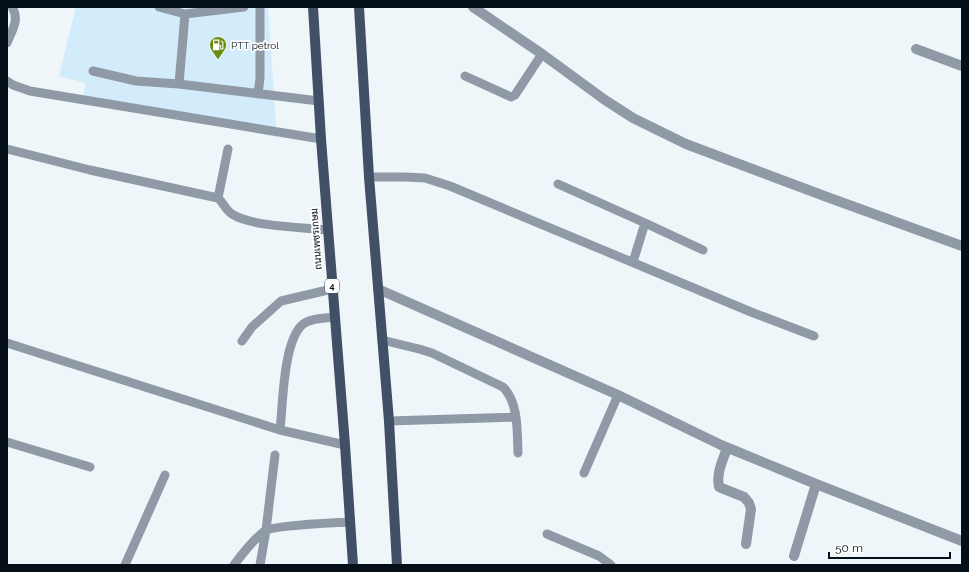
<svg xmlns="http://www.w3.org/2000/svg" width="969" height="572" font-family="Raleway,Sarabun,sans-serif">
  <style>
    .built { fill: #d2ecfc }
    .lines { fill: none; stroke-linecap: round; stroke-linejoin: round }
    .service { stroke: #909aa7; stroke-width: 9 }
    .minor { stroke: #909aa7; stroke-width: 10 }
    .primary { stroke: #415066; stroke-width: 10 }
    .labels { text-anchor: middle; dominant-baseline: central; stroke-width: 3.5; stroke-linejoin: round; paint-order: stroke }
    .shield { fill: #fff; stroke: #4f575d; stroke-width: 1 }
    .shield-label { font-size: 9px; font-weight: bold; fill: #040f17 }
    .poi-label { font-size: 10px; fill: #040f17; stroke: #fff; text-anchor: start }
    .street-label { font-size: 10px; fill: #040f17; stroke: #fff }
  </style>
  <rect width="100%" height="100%" fill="#eef6fa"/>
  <path class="built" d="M76,7H268L277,137L82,100L86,83L59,76Z"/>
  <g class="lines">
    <path class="service" d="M159,7L185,14
      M244,7L185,14L179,84L319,101
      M7,43C12,30 20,20 12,7
      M93,71L136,81L179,84
      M465,76L511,97L515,95L542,54
      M7,81L13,85L30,91L321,139
      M258,94L260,78V7
      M7,149L90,170L218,198C223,202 226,211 232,214C252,227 302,227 328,230
      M369,177H405L425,178L450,186L751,312L814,336
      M558,184L645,223L633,262
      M218,198L228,149
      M645,223L703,250
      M382,340L419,349L432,353L503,387C519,403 517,432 518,453
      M242,341L252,327L281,301L332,289
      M7,343L280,430L345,445
      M389,421L516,417
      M280,430C283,404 283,343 302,325C309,318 325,318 335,317
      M7,442L90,467
      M584,473L618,395
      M547,534L599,556L611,565
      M125,565L165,475
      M234,565C242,554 254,539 265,531C274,525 335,523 350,522
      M260,565L266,530L275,455"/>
    <path class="minor" d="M473,7L542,54L605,100L633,118L686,144L827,197L962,246
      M916,49L962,66
      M378,289L618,395L721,445L816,484L962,541
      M727,448C723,460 716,473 719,487L744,497L749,503L751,509L746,544
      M794,556L816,484"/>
    <path class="primary" d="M313,7L321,139L345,445L353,565
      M359,7L369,177L389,421L397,565"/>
  </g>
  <defs>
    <symbol id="fuel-pin" viewBox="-11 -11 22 30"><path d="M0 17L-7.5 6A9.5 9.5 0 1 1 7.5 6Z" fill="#698c12" stroke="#fff"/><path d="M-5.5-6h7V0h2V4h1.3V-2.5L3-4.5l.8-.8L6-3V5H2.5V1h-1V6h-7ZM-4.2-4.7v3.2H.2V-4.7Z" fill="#fff"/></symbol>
  </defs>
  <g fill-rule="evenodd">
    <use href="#fuel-pin" x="208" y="35" width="20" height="27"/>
  </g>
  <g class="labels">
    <rect class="shield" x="325" y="279" width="14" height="14" rx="3"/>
    <g class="shield-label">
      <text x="332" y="286">4</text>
    </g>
    <g class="poi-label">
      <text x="231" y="45">PTT petrol</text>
    </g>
    <g class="street-label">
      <text transform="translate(316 239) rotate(-94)">ถนนเพชรเกษม</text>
    </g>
  </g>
  <rect width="969" height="572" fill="none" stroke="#040f17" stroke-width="16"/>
  <path d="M829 552v6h121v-6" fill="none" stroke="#040f17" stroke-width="2"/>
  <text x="835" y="552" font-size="12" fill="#040f17" stroke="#ffffff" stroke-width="3" paint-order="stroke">50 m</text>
</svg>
